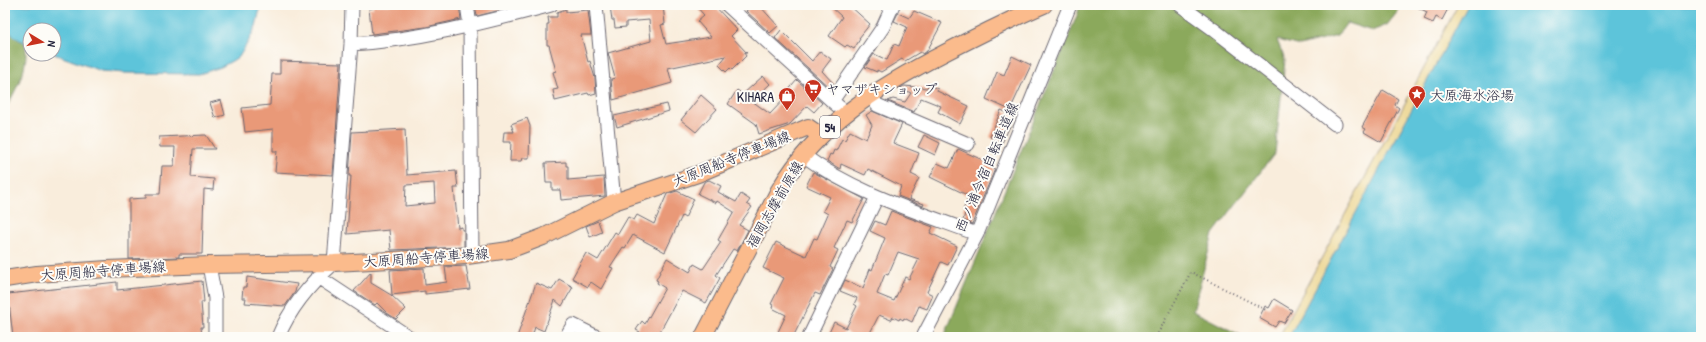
<svg xmlns="http://www.w3.org/2000/svg" width="1706" height="342" font-family="'Patrick Hand','Klee One',sans-serif">
  <style>
    .forest { fill: #8ba95c; stroke: #56664c }
    .sand { fill: #eeda9e; stroke: #887e6c }
    .water { fill: #5dc4da; stroke: #40738a }
    .building { fill: #e99978; fill-rule: evenodd }
    .lines { fill: none; stroke-linecap: round; stroke-linejoin: round }
    .minor-casing { stroke: #6d6973; stroke-width: 15 }
    .major-casing { stroke: #6d6973; stroke-width: 18 }
    .path { stroke: #6d6973; stroke-width: 2; stroke-dasharray: 1 3; stroke-linecap: butt }
    .minor { stroke: #fff; stroke-width: 13 }
    .major { stroke: #fbbb8c; stroke-width: 16 }
    .labels { text-anchor: middle; dominant-baseline: central; stroke-width: 4; stroke-linejoin: round; paint-order: stroke }
    .shield { fill: #fdfcf7; stroke: #646373; stroke-width: 1 }
    .shield-label { font-size: 13px; font-weight: bold; fill: #22223b }
    .poi-label { font-size: 14px; fill: #22223b; stroke: #fdfcf7; text-anchor: start }
    .street-label { font-size: 14px; fill: #22223b; stroke: #fdfcf7 }
  </style>
  <rect width="100%" height="100%" fill="#fdfcf7"/>
  <filter id="ink" filterUnits="userSpaceOnUse"><feTurbulence type="fractalNoise" baseFrequency=".025" numOctaves="2"/><feDisplacementMap in="SourceGraphic" scale="8" xChannelSelector="R" yChannelSelector="G"/><feConvolveMatrix kernelMatrix="1 2 1 2 8 2 1 2 1" color-interpolation-filters="sRGB"/></filter>
  <filter id="wash" filterUnits="userSpaceOnUse"><feTurbulence type="fractalNoise" baseFrequency=".012" numOctaves="4" result="noise"/><feDisplacementMap in="SourceGraphic" scale="16" xChannelSelector="R" yChannelSelector="G"/><feGaussianBlur stdDeviation="0.9" result="paint"/><feColorMatrix in="noise" values="0 0 0 0 0 0 0 0 0 0 0 0 0 0 0 0 0 1.4 0 .05"/><feComposite in="paint" operator="in"/></filter>
  <g filter="url(#wash)">
    <rect width="100%" height="100%" fill="#f9eddc"/>
    <path class="forest" d="M5,5H7C37,47 28,68 5,110Z
      M1079,5H1403L1387,25L1372,31L1347,23L1337,36L1300,46L1277,40L1285,60L1275,153L1213,234L1193,311L1244,337H944L1078,13Z"/>
    <path class="sand" d="M1458,5H1489L1316,337H1279Z"/>
    <path class="water" d="M5,5H261L256,26L248,42L239,57L221,67L199,74L124,73L101,71L54,54V30H30V45C7,35 5,30 5,5Z
      M1468,5H1701V337H1289Z"/>
    <g id="blocks">
      <path class="building" d="M373,5H459L461,19L426,27L372,34L369,9L373,8Z
        M475,5H517V6L477,16Z
        M663,5L665,24L661,25L666,44L711,37L697,21L704,15L695,5H714L737,30L731,36L747,53H744L746,56L732,70L730,68L726,72L719,65L726,56L668,68L672,83L613,100L611,79L615,78L608,53L651,41L649,20L626,22V27L615,28L614,20H612L610,6Z
        M753,5H759L778,26L770,33L746,11Z
        M829,5H849L870,24L859,38L860,39L854,49L847,45L845,47L829,36L842,17Z
        M1413,5H1450L1442,20L1436,17L1433,23L1424,19L1427,12Z
        M566,9V12L588,10L591,35H581L588,62L590,61L595,78L596,93L589,95L588,93L555,101L553,90L558,89L553,72L556,71L549,45H547V24H549L548,17H557V12Z
        M914,11L942,23L927,51L923,54L920,52L905,61L902,59L881,72L877,70V72L865,67L874,54L887,60L894,44L899,46L907,27L894,21L898,13L909,18Z
        M781,30L812,61L820,51L831,59L822,71L834,84L831,89L775,38Z
        M1012,56L1031,65L1010,110L986,99L997,72L1004,75Z
        M280,61L341,63L333,175L275,172L277,151H273V129L245,132L242,108L270,105L272,74H280Z
        M763,76L770,84L752,101L770,114L788,95L786,93L797,80L822,103L814,112L807,106L790,124L759,134L756,124L728,104L737,90L743,94Z
        M928,85L938,89L937,91L969,106L960,124L938,112L941,106L921,98L914,112L888,101L893,99L905,102L911,93L900,88L904,86L927,88Z
        M1383,90L1398,99L1395,105L1399,108L1381,142L1364,132L1366,129L1362,127Z
        M701,95L717,109L696,132L681,120Z
        M221,100L225,115L215,118L210,103Z
        M667,104L669,111L617,127L614,116Z
        M1001,110L1015,116L1002,143L990,137Z
        M872,111L902,124L893,143L919,153L911,174L919,178L909,199L924,204L923,206L898,196L901,186L868,169L865,175L841,164L840,169L827,161L830,154L832,155L834,150L836,151L842,139L845,140L850,131L866,139L872,125L866,115Z
        M527,118L530,126L529,158H522L521,161H510L511,142H503L504,132H514L511,124Z
        M405,129L407,175L456,171L458,188H454L458,228L462,227V230H464V247L391,250L389,230L347,234L351,176H349L352,132ZM434,183L435,203L405,206L406,185Z
        M206,135L215,149H193L191,177L214,179L213,190L204,189L202,254H179V257L129,259V199L146,198V194H160L162,166H174L175,147H160L159,137Z
        M924,135L940,143L935,155L918,147Z
        M958,149L985,161L984,164L995,169L972,224L963,220L966,211L963,210L969,196L930,177L937,163L949,168Z
        M566,162V166H568V180L604,177L605,196L561,200L560,190H552V183H546L545,163Z
        M813,172L864,199L852,222L847,220L834,248L838,250L830,267L833,269L820,295L815,293L793,337H783L777,334L786,315L772,308L773,305L771,304L784,278L763,268L776,242L806,256L814,238L817,239L828,214L823,211L830,197L806,186Z
        M709,180L721,186L718,192L736,202L741,194L750,200L747,204L752,207L739,225L748,230L737,251L733,249L716,275L720,278L706,303L682,291L657,337H637L640,332L636,330L642,321L645,324L665,288L657,283L658,281L656,280L667,258L690,272L694,264L703,269L721,242L718,240L734,212L717,201L716,203L698,194L704,182Z
        M677,191L694,199L685,218L682,216L665,252L633,235L625,248L623,247L610,267L613,268L601,289L591,282L588,287L572,278L586,253L598,260L615,232L618,234L628,217L634,220L637,215L654,224L667,194Z
        M891,211L933,227L930,233L957,246L948,265L941,262L927,292L933,295L927,309L919,306L912,322L904,318L903,320L900,318L899,320L893,317L891,320L879,315L868,337H856L845,331L842,337H827L834,322L846,328L857,306L854,304L857,298L840,291L845,280L863,288L870,269L872,270L885,238L870,231L875,221L885,225ZM898,252L919,259L909,279L905,277L894,301L877,294L885,274L888,275Z
        M598,221L602,232L590,237L586,226Z
        M466,266L470,289L425,294V291L392,295L390,270L424,268L425,285L447,282L445,267Z
        M371,272V283L391,295L406,309L396,319L387,313L377,303L375,305L354,291Z
        M247,277L297,284L295,292L285,306L245,303L246,298H242L243,287H246Z
        M559,279L573,287L562,306L555,300L544,331L535,327L532,337H517L536,283L552,290Z
        M202,281L204,302H201L203,327H201L202,337H13L8,294L117,282V290Z
        M1274,299L1292,310L1284,323L1279,321L1275,327L1259,318L1265,306L1269,308Z"/>
    </g>
  </g>
  <g filter="url(#ink)">
    <use href="#blocks" fill-opacity="0" stroke="#6d6973" stroke-width="1"/>
    <g class="lines">
      <defs>
        <path id="minor" d="M467,5L470,25L472,255
          M596,5L614,202
          M727,5L832,101
          M1180,5L1213,29L1335,124
          M351,44C419,40 486,22 551,5
          M871,95L877,105L968,144
          M846,113L832,101L883,27L893,5
          M803,155C854,193 918,212 977,234
          M209,265L215,298V337
          M318,277L409,337
          M278,337C290,308 310,284 334,263L351,44L352,5
          M566,337L573,325L597,337
          M809,337L877,197
          M923,337L977,234L1070,5"/>
        <path id="major" d="M5,279L37,274L107,269L209,265L334,263L467,256L509,250L543,237L614,202L698,174L808,127L821,136
          M703,337L779,190C818,123 880,86 948,51C979,35 1011,19 1044,5"/>
      </defs>
      <use href="#minor" class="minor-casing"/>
      <use href="#major" class="major-casing"/>
      <path class="path" d="M1156,337L1191,272L1266,310"/>
      <use href="#minor" class="minor"/>
      <use href="#major" class="major"/>
    </g>
  </g>
  <defs>
    <symbol id="supermarket-pin" viewBox="-11 -11 22 30"><path d="M0 17L-7.5 6A9.5 9.5 0 1 1 7.5 6Z" fill="#c8321e" stroke="#fdfcf7"/><path d="M-6-5.5h2.5l.6 2H6L4.5 2H-2.5L-4.4-4H-6ZM-1.5 3.2a1.3 1.3 0 1 0 .1 0ZM3 3.2a1.3 1.3 0 1 0 .1 0Z" fill="#fff"/></symbol>
    <symbol id="sight-pin" viewBox="-11 -11 22 30"><path d="M0 17L-7.5 6A9.5 9.5 0 1 1 7.5 6Z" fill="#c8321e" stroke="#fdfcf7"/><path d="M0-6L1.8-2.2L6-1.7L2.9 1.2L3.7 5.4L0 3.3L-3.7 5.4L-2.9 1.2L-6-1.7L-1.8-2.2Z" fill="#fff"/></symbol>
    <symbol id="shop-pin" viewBox="-11 -11 22 30"><path d="M0 17L-7.5 6A9.5 9.5 0 1 1 7.5 6Z" fill="#c8321e" stroke="#fdfcf7"/><path d="M-5-2.5h2.3a2.7 3.5 0 0 1 5.4 0H5L5.5 6h-11ZM-1.5-2.5h3a1.5 2.3 0 0 0-3 0Z" fill="#fff"/></symbol>
  </defs>
  <g fill-rule="evenodd">
    <use href="#supermarket-pin" x="803" y="78" width="20" height="27"/>
    <use href="#sight-pin" x="1407" y="84" width="20" height="27"/>
    <use href="#shop-pin" x="777" y="86" width="20" height="27"/>
  </g>
  <g class="labels">
    <rect class="shield" x="820" y="116" width="20" height="22" rx="3"/>
    <g class="shield-label">
      <text x="830" y="127">54</text>
    </g>
    <g class="poi-label">
      <text x="826" y="88">ヤマザキショップ</text>
      <text x="1430" y="94">大原海水浴場</text>
      <text x="774" y="96" text-anchor="end">KIHARA</text>
    </g>
    <g class="street-label">
      <text transform="translate(731 158) rotate(-22)">大原周船寺停車場線</text>
      <text transform="translate(986 167) rotate(-67)">西ノ浦今宿自転車道線</text>
      <text transform="translate(774 204) rotate(-60)">福岡志摩前原線</text>
      <text transform="translate(426 257) rotate(-4)">大原周船寺停車場線</text>
      <text transform="translate(103 270) rotate(-4)">大原周船寺停車場線</text>
    </g>
  </g>
  <rect width="1706" height="342" fill="none" stroke="#fdfcf7" stroke-width="20"/>
  <g transform="translate(42 42) rotate(100)"><circle r="19" fill="#fdfcf7" stroke="#a5a5ac"/>
  <path d="M0-3L7 15L0 10L-7 15Z" fill="#c8321e"/>
  <text y="-6" font-size="11" font-weight="bold" text-anchor="middle" fill="#22223b">N</text>
  </g>
</svg>
